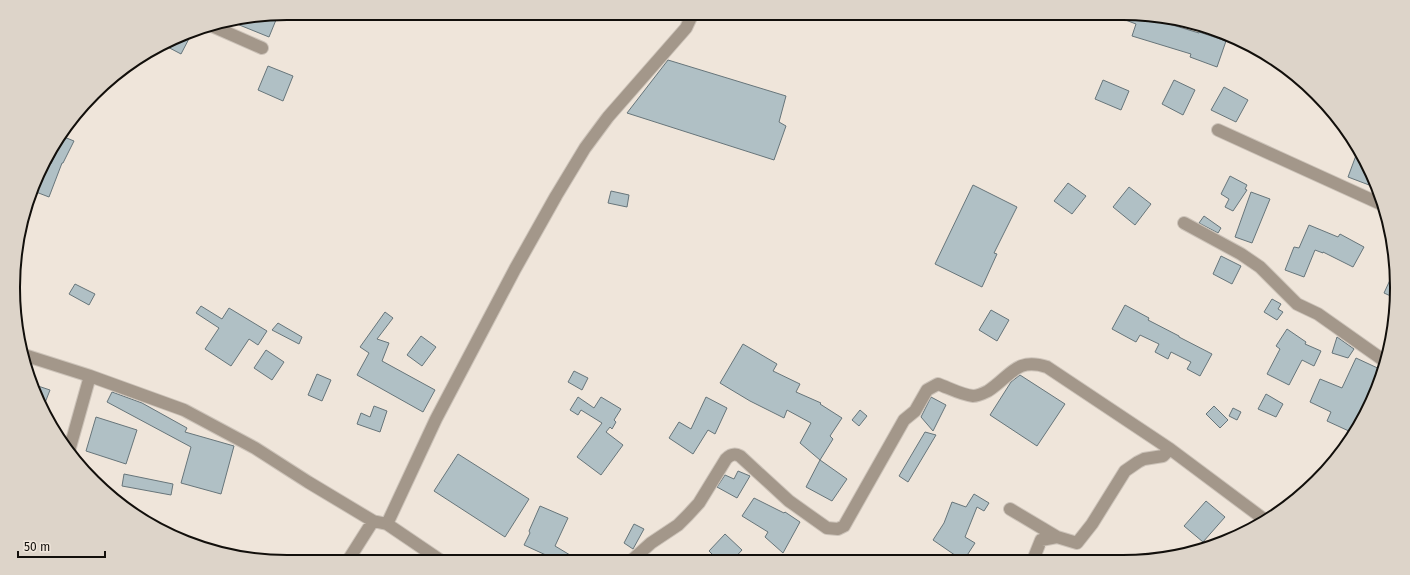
<svg xmlns="http://www.w3.org/2000/svg" width="1410" height="575" font-family="'Fira Sans',sans-serif">
  <style>
    .building { fill: #b0c0c5; stroke: #67757a }
    .lines { fill: none; stroke-linecap: round; stroke-linejoin: round }
    .minor-casing { stroke: #ccc3b9; stroke-width: 14 }
    .minor { stroke: #a3978a; stroke-width: 12 }
    .rim { fill: none; stroke: #120f0b; stroke-width: 2 }
  </style>
  <rect width="100%" height="100%" fill="#efe5da"/>
  <path class="building" d="M1116,13L1160,19L1159,21L1199,33V32L1226,41L1217,67L1190,57L1191,54L1132,36L1136,24L1115,16Z
    M278,15L269,37L232,22L270,16Z
    M193,31L181,54L162,44L185,34Z
    M668,60L786,96L779,122L786,126L774,160L627,113Z
    M268,66L293,76L283,101L258,90Z
    M1103,80L1129,91L1121,110L1095,99Z
    M1174,80L1195,90L1183,115L1162,104Z
    M1224,87L1248,100L1236,122L1211,110Z
    M64,137L74,141L63,163H62L49,197L36,192L48,162L51,164Z
    M1358,150L1369,166L1377,188L1348,177Z
    M1230,176L1247,185L1245,189L1247,190L1233,211L1225,207L1229,199L1221,194Z
    M1068,183L1086,196L1072,214L1054,201Z
    M973,185L1017,207L994,253L997,254L982,287L935,264Z
    M1129,187L1151,204L1135,225L1113,207Z
    M611,191L629,195L627,207L608,203Z
    M1251,192L1270,199L1252,243L1235,237Z
    M1204,216L1221,228L1218,233L1199,223Z
    M1309,225L1338,237L1340,234L1364,247L1353,267L1323,252V253L1315,250L1304,277L1285,270L1294,247L1299,248Z
    M1221,256L1241,266L1232,284L1213,274Z
    M1396,267V269L1395,298L1384,293Z
    M75,284L95,294L89,305L69,294Z
    M1272,299L1281,304L1278,309L1283,312L1277,320L1264,312Z
    M1125,305L1149,318L1148,320L1179,336V337L1212,354L1200,376L1187,369L1191,362L1171,352L1168,359L1155,352L1159,344L1140,335L1136,342L1112,329Z
    M201,306L222,319L229,308L267,331L258,345L249,339L231,366L205,349L219,328L196,313Z
    M991,310L1009,320L997,341L979,330Z
    M385,312L393,318L377,339L389,343L382,361L435,390L423,412L357,375L369,353L360,347Z
    M278,323L302,337L299,344L272,330Z
    M1287,329L1306,342L1305,344L1321,351L1314,366L1302,360L1289,385L1267,374L1280,349L1276,346Z
    M421,336L436,347L422,366L407,355Z
    M1337,337L1354,349L1348,358L1332,353Z
    M743,344L777,364L773,371L800,384L796,392L821,403L820,404L842,418L830,436L833,439L820,460L800,443L811,423L787,410L784,418L750,401L720,383Z
    M266,350L284,362L272,380L254,368Z
    M1356,358L1384,371L1380,380L1378,379L1370,397L1368,396L1351,432L1327,421L1331,412L1310,402L1320,379L1342,388Z
    M574,371L588,378L582,390L568,382Z
    M317,374L331,380L322,401L308,395Z
    M1020,375L1065,404L1037,446L990,415L1011,382Z
    M35,385L50,390L43,408L38,394Z
    M112,392L142,403L187,428L185,432L234,446L221,494L181,483L191,447L107,402Z
    M1266,394L1283,404L1276,417L1258,409Z
    M578,397L594,408L601,397L621,409L614,420L616,422L612,429L610,427L606,432L623,445L601,475L577,457L602,423L581,410L578,415L570,410Z
    M706,397L727,408L715,434L708,430L693,454L669,438L679,422L691,429Z
    M931,397L946,405L933,431L921,417Z
    M374,406L387,411L380,432L357,424L361,413L370,417Z
    M1214,406L1228,420L1220,428L1206,414Z
    M1233,408L1241,412L1237,420L1229,416Z
    M860,410L867,416L859,426L852,420Z
    M96,417L137,430L126,464L86,451Z
    M925,432L936,435L908,482L899,476Z
    M458,454L529,499L505,537L434,491Z
    M820,460L847,479L832,501L806,487Z
    M738,471L750,476L737,498L717,487L725,475L734,479Z
    M124,474L173,484L171,495L122,486Z
    M974,494L989,503L984,511L977,507L965,537L975,543L964,560H962L933,540L944,523L952,502L966,507Z
    M754,498L784,513L785,512L800,522L783,553L765,537L768,532L742,516Z
    M1206,501L1225,517L1203,542L1184,526Z
    M540,506L568,518L555,546L580,561H559L524,545L530,533L529,531Z
    M634,524L644,529L633,549L624,543Z
    M725,534L742,550L732,561H719L709,551Z"/>
  <g class="lines">
    <defs>
      <path id="minor" d="M212,26L262,48
        M1218,130L1383,205
        M1184,223L1241,254L1260,267L1297,304L1318,314L1386,362
        M24,355L90,376L184,410L255,448L308,482L373,521L387,524L443,562
        M69,451L90,376
        M1010,509L1057,537
        M387,524L436,419L515,269L556,196L585,148L608,117L686,28L693,13
        M1035,555L1041,540L1057,537L1077,543L1092,524L1125,471L1138,462L1144,459L1163,456L1170,449
        M631,561L651,543L678,525L688,515L699,503L726,459C730,455 734,453 740,456L789,501L827,528L838,529L844,526L904,420L915,411L927,390L938,384C949,388 962,395 973,396C978,396 984,393 988,391C1011,376 1016,357 1047,367L1170,449L1265,520
        M347,562L373,521"/>
    </defs>
    <use href="#minor" class="minor-casing"/>
    <use href="#minor" class="minor"/>
  </g>
  <path d="M0 0H1410V575H0ZM287 20H1123A267 267 0 0 1 1390 287V288A267 267 0 0 1 1123 555H287A267 267 0 0 1 20 288V287A267 267 0 0 1 287 20Z" fill="#ddd4c9" fill-rule="evenodd"/>
  <path class="rim" d="M287 20H1123A267 267 0 0 1 1390 287V288A267 267 0 0 1 1123 555H287A267 267 0 0 1 20 288V287A267 267 0 0 1 287 20Z"/>
  <path d="M18 551v6h87v-6" fill="none" stroke="#120f0b" stroke-width="2"/>
  <text x="24" y="551" font-size="12" fill="#120f0b" stroke="#efe5da" stroke-width="3" paint-order="stroke">50 m</text>
</svg>
